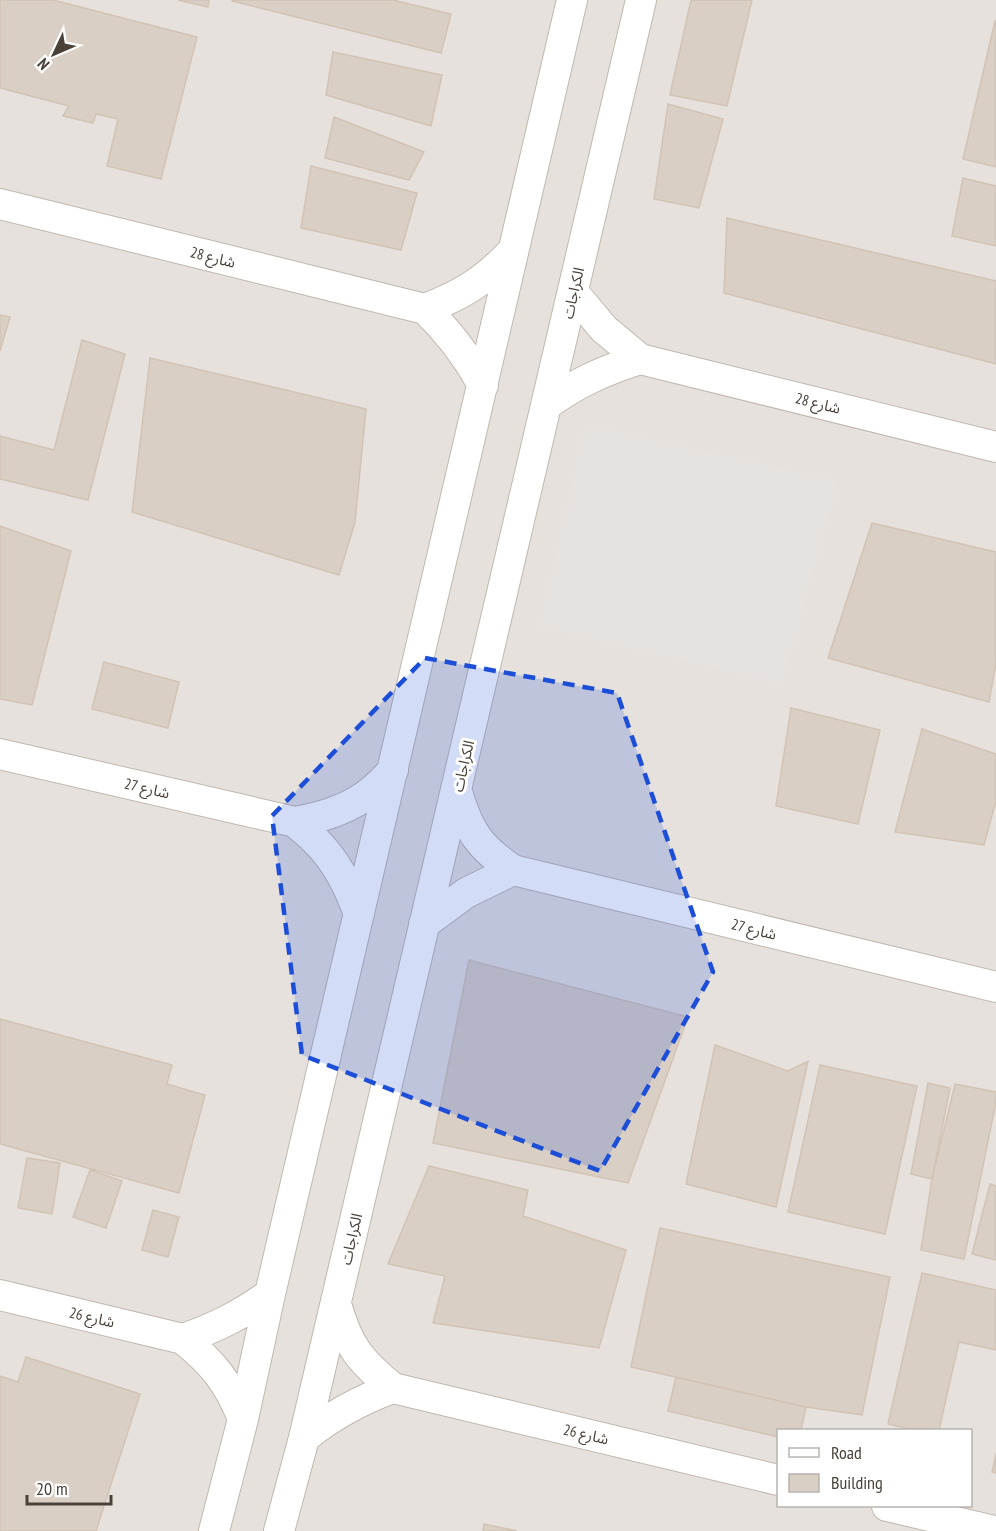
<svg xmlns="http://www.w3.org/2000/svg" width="996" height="1531" font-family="'PT Sans Narrow','Noto Sans Arabic',sans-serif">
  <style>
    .industrial { fill: #e6e1dd; fill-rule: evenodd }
    .parking { fill: #e5e2e0 }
    .building { fill: #dacfc4; stroke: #d2c3b4; stroke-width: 1.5 }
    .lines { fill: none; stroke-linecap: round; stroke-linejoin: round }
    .minor-casing { stroke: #c1b8ae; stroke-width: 32 }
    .minor { stroke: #fff; stroke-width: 30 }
    .marked { fill: #1d4ed8; fill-opacity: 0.2; stroke: #1d4ed8; stroke-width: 4.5; stroke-dasharray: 12 8; stroke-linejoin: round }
    .labels { text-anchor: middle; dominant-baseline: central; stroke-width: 6; stroke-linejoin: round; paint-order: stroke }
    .street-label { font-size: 15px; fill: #4a4239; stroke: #fff }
  </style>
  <rect width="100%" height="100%" fill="#f6f2ec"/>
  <path class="industrial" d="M0,0H996V1531H0ZM778,1430H970V1506H778Z"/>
  <path class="parking" d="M585,425L838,481L782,684L540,626Z"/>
  <path class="building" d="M0,0H53L197,37L161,179L107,166L118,119L96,114L93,123L63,116L69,106L0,88Z
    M178,0H209L208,7Z
    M232,0H393L451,14L441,53L232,1Z
    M691,0H752L727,106L670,95Z
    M995,21H996V167L963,159Z
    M333,52L442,75L431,126L326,95Z
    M668,104L723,119L699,208L654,199Z
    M334,117L424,152L409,180L325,158Z
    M311,166L417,193L401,250L301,228Z
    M963,178L996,186V246L952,236Z
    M727,218L996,281V364L724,293Z
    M0,315L10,317L0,351Z
    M82,340L125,354L88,500L0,479V436L54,450Z
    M150,358L366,409L355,522L339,575L132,512Z
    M872,523L996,552V663L989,702L828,658Z
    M0,526L71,551L32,705L0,699Z
    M104,662L179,682L168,728L92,709Z
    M791,708L880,730L858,824L776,806Z
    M922,729L996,754V801L984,845L895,832Z
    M469,960L688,1017L628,1183L433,1143Z
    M0,1019L172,1065L167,1084L205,1095L179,1193L0,1144Z
    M715,1045L788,1071L808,1061L776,1207L686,1184Z
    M820,1065L917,1086L885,1234L788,1212Z
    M928,1083L950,1088L932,1179L911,1174Z
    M955,1084L996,1092V1102L964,1259L921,1250L932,1179Z
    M27,1158L60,1163L52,1214L18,1208Z
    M429,1166L528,1190L523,1216L626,1250L599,1348L433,1323L445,1276L388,1264Z
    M90,1170L122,1181L106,1228L73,1217Z
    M990,1184L996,1186V1260L972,1254Z
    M153,1210L179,1217L168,1257L142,1250Z
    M660,1228L890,1277L862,1415L806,1407L631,1367Z
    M922,1273L996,1290V1350L959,1342L939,1430H914L888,1424Z
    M26,1357L140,1394L96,1531H0V1376L18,1382Z
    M676,1377L806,1407L801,1430H778V1437L668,1411Z
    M996,1454V1473L992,1472Z
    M484,1524L517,1531H483Z"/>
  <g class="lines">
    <defs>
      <path id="minor" d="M0,204L425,309C449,332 467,356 483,385
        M573,292L604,329L640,359L996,447
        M425,309C464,294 484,281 513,251
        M546,405C578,382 603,371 640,359
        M0,754L295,822C323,817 350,809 373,790C380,784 387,777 393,770
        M457,792C469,832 479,847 513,870L996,987
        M295,822C302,829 310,834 316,841C337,862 349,887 359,914
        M424,924L466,893L513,870
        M0,1295L183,1339C214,1364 228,1382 243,1419
        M336,1304C348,1346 359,1360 393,1388L778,1480
        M183,1339C217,1327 241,1315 270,1294
        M304,1438C332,1415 360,1400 393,1388
        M887,1506L994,1531
        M214,1531L243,1419L270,1294L572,0
        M279,1531L304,1438L641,0"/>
    </defs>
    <use href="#minor" class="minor-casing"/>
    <use href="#minor" class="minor"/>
  </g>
  <path class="marked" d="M425,658L617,693L713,972L600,1171L302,1055L272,816Z"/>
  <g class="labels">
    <g class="street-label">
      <text transform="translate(213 257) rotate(14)">شارع 28</text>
      <text transform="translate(573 293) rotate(-77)">الكراجات</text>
      <text transform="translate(818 403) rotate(14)">شارع 28</text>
      <text transform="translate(463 766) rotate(-77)">الكراجات</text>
      <text transform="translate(147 788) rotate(13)">شارع 27</text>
      <text transform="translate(754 929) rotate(14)">شارع 27</text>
      <text transform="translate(351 1239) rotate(-77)">الكراجات</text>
      <text transform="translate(92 1317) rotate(13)">شارع 26</text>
      <text transform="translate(586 1434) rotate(13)">شارع 26</text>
    </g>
  </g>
  <rect x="777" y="1429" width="195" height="78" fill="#ffffff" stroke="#b7b3b0" stroke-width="1.5"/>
  <rect x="789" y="1448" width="30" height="9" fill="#ffffff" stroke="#b7b3b0" stroke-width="1.5"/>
  <text x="831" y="1459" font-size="18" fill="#4a4239">Road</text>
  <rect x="789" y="1474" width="30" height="18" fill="#dacfc4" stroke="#b7b3b0" stroke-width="1.5"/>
  <text x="831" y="1489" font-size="18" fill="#4a4239">Building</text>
  <g transform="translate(54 54) rotate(226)" stroke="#ffffff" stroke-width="4.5" paint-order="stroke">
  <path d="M0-4.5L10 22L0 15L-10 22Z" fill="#4a4239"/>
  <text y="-9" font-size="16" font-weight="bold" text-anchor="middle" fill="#4a4239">N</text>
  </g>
  <path d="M27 1495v9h84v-9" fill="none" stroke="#4a4239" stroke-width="3"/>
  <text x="36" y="1495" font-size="18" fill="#4a4239" stroke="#ffffff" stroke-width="4.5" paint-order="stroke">20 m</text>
</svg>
